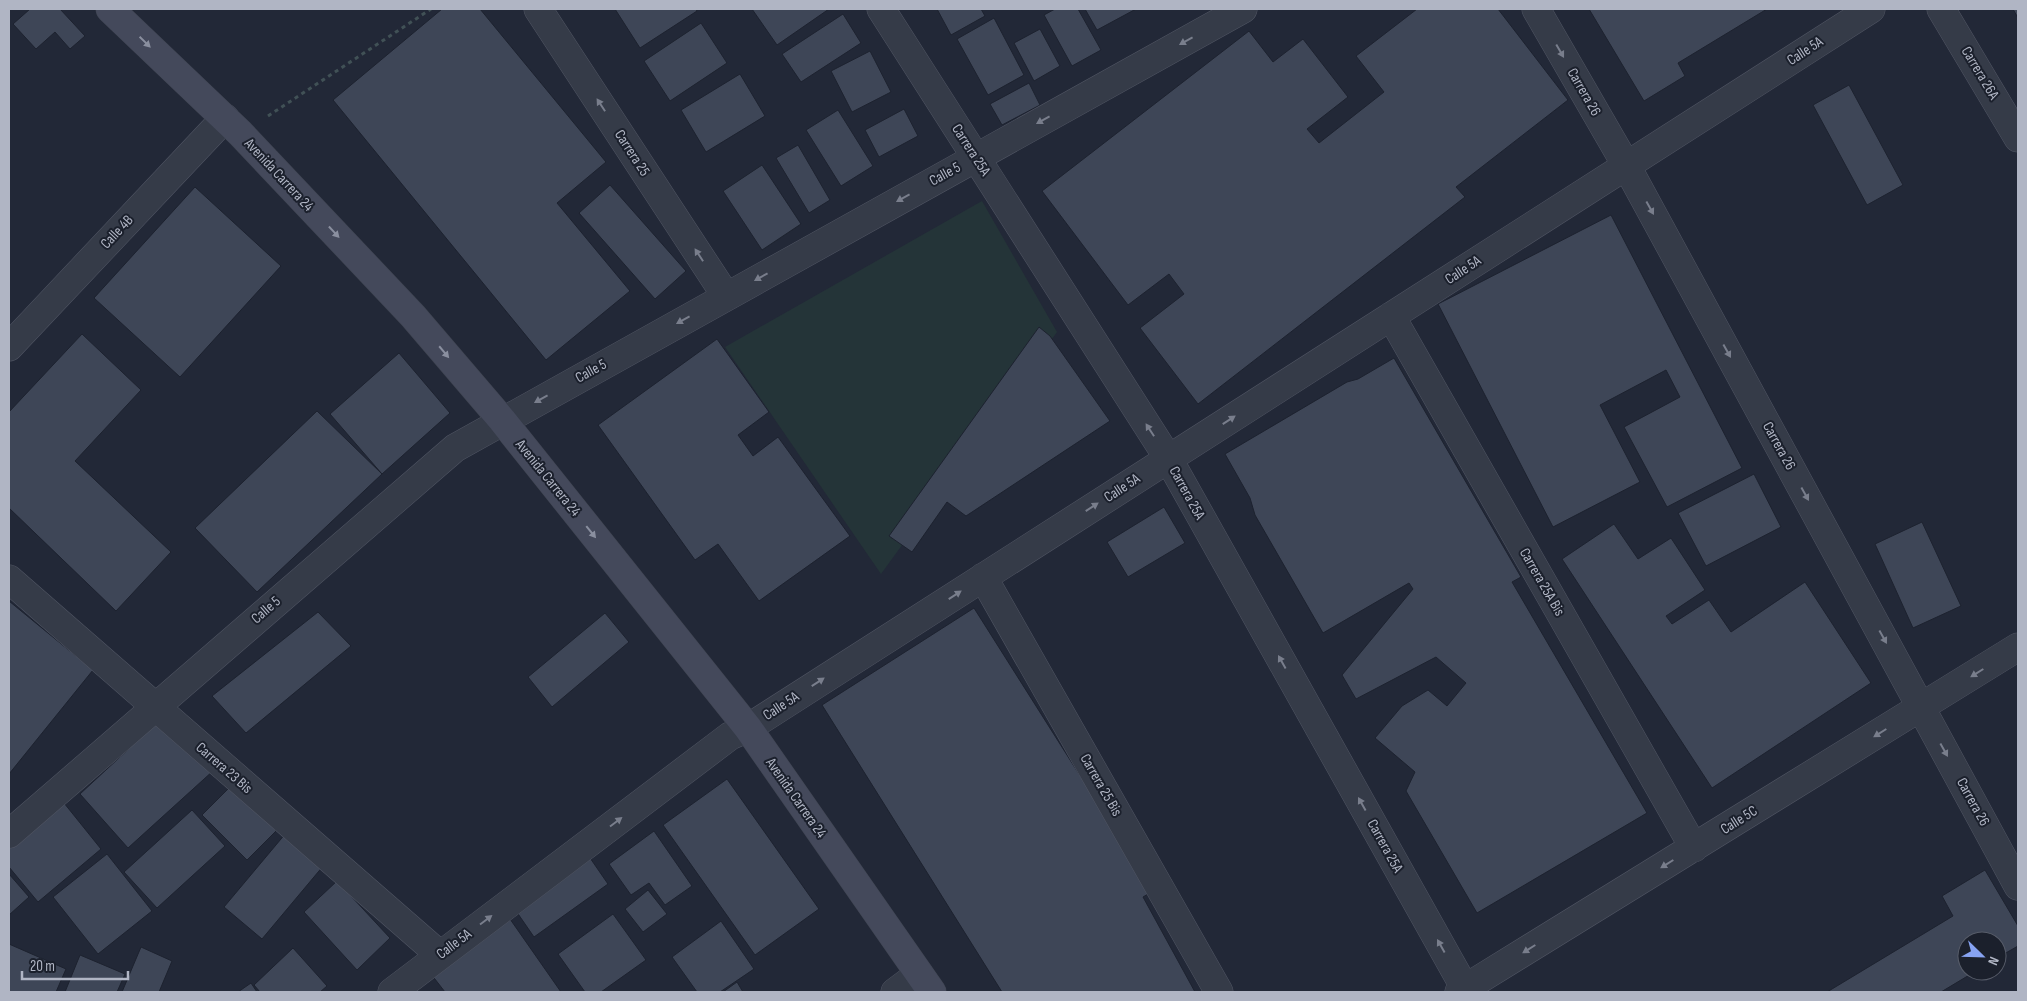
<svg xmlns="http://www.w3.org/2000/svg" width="2027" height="1001" font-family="'Sofia Sans Condensed',sans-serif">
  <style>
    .green { fill: #243438 }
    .building { fill: #3e4657; stroke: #1d222f }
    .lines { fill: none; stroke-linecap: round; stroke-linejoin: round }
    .street-casing { stroke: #505563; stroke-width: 29 }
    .secondary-casing { stroke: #3f4451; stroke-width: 29 }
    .path { stroke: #415156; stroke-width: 3; stroke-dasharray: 4 4; stroke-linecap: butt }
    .street { stroke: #353b48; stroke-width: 28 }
    .secondary { stroke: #44495b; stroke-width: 28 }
    .oneway { fill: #797e8c }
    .oneway2 { fill: #8a8f9f }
    .labels { text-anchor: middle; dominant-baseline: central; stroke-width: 4; stroke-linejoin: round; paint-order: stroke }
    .street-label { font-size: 15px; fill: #b0b5c4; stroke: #1b202c }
  </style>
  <rect width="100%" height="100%" fill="#222837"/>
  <path class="green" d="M982,201L1057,332L881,574L725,347Z"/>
  <path class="building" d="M30,9H60L85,36L70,49L55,32L36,49L13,24Z
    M442,9H480L606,162L557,203L630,291L546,360L333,100Z
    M615,9H696L697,11L640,48Z
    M752,9H829L777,45Z
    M937,9H981L985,16L951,35Z
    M1055,9H1078L1101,50L1072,66L1044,15Z
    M1085,9H1136L1097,30Z
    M1417,9H1498L1568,100L1456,187L1465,197L1198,404L1140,328L1184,294L1169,274L1128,305L1042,191L1249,31L1273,62L1303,39L1348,97L1307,129L1319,143L1384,92L1356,56Z
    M1589,9H1767L1678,63L1685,76L1644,101Z
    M2013,9H2018V18Z
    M843,14L861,43L801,82L782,54Z
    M994,18L1024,75L988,95L957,39Z
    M701,23L727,63L670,101L644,61Z
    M1040,29L1060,66L1034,81L1014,43Z
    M870,51L891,92L852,112L831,71Z
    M740,74L765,116L706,152L681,110Z
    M1029,83L1040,105L1002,125L990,104Z
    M1849,85L1903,185L1867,205L1813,105Z
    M904,109L918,136L879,157L865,130Z
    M838,110L873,166L841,186L806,130Z
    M798,145L830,200L809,213L776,158Z
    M762,165L801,224L762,250L723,191Z
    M610,185L686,271L655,299L579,213Z
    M195,187L281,266L180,377L94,298Z
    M1611,215L1742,468L1667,507L1624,427L1680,397L1666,370L1600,405L1640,482L1553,527L1438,304Z
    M1039,327L1050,336L1110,421L966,516L947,502L912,552L889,536Z
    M82,334L141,390L75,461L171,552L116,611L9,508V412Z
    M717,339L769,412L738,435L753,456L778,437L850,536L759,601L718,544L695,560L598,425Z
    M399,353L450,413L382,474L330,414Z
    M1394,358L1521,577L1512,582L1647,813L1477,913L1406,791L1415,772L1375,738L1402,706L1428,690L1447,706L1466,683L1436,657L1356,699L1342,675L1413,589L1409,583L1323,633L1255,515L1250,498L1225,454L1347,382L1358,379Z
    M317,411L382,474L257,592L195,528Z
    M1754,474L1781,527L1706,566L1678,513Z
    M1164,507L1185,543L1128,577L1107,542Z
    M1922,522L1961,606L1913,628L1875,544Z
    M1614,524L1638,559L1671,538L1705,590L1666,616L1672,624L1709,600L1731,632L1805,582L1871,683L1712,788L1562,559Z
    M9,601L93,670L9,774Z
    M974,608L1153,891L1143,897L1195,992H1002L822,705Z
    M318,612L351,646L246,733L212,696Z
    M605,613L629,642L552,707L528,677Z
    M161,719L214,770L128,848L80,794Z
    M727,779L819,909L755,955L663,825Z
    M231,786L276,831L247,860L202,815Z
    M60,798L101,849L38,902L9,867V841Z
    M192,810L225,846L157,908L124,872Z
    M654,831L692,886L665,905L649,883L631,895L609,864Z
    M286,833L324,865L262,939L224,907Z
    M107,854L152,911L98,954L53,897Z
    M588,855L608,884L534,937L514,908Z
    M1985,870L2018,926V946L1997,958V941H1967V971H1976L1941,992H1827L1953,916L1942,896Z
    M9,874L29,897L9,915Z
    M337,881L390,938L357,970L304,912Z
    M648,890L667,914L643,932L625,909Z
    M613,914L646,960L601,992H585L558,954Z
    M510,919L561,992H445L431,974Z
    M721,921L754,969L720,992H697L672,957Z
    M9,944L66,969L56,992H9Z
    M141,947L172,961L159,992H122Z
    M293,948L327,986L320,992H260L254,985Z
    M80,955L125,974L117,992H65Z
    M737,982L743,992H723Z
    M251,983L257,992H238Z"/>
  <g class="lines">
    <defs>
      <path id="street" d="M538,9L726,296
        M881,9L1168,458L1467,992
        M1536,9L1626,165L2018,886
        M1941,9L2018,138
        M1391,316L1694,848
        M9,347L225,118
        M983,577L1219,992
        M9,579L440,955
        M9,834L455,448L1243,9
        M392,992L730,736L748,728L1871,9
        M895,992L919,974
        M1459,992L2018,647"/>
      <path id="secondary" d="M110,9L240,133L413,316L502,420L748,728L932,992"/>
    </defs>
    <use href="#street" class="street-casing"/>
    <use href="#secondary" class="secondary-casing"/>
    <path class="path" d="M268,116L431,9"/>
    <use href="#street" class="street"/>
    <use href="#secondary" class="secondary"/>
  </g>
  <defs><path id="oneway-solid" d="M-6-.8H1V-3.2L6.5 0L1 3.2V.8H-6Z" transform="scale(1.25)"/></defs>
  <g class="oneway">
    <use href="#oneway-solid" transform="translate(1186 41) rotate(151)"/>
    <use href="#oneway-solid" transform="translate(1560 51) rotate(60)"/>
    <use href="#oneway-solid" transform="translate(601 105) rotate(-123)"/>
    <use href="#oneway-solid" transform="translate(1043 120) rotate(151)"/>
    <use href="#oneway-solid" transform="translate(903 198) rotate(151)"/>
    <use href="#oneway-solid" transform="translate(1650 208) rotate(61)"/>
    <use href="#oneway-solid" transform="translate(699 255) rotate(-123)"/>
    <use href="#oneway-solid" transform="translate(761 277) rotate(151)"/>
    <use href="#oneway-solid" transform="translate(683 320) rotate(151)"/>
    <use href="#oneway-solid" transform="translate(1727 351) rotate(61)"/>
    <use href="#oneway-solid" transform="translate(541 399) rotate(151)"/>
    <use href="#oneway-solid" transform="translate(1229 420) rotate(-33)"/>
    <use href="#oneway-solid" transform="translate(1150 430) rotate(-123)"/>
    <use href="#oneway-solid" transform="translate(1805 494) rotate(61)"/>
    <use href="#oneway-solid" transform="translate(1092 507) rotate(-33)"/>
    <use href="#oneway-solid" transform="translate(955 595) rotate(-33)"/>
    <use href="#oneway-solid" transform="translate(1883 637) rotate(61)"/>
    <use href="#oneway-solid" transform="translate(1282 662) rotate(-119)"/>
    <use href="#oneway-solid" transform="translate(1977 673) rotate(148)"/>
    <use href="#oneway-solid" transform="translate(818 682) rotate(-33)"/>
    <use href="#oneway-solid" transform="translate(1880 733) rotate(148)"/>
    <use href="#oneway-solid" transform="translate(1944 750) rotate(61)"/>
    <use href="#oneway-solid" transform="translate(1362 804) rotate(-119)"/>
    <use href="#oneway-solid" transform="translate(616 822) rotate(-37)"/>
    <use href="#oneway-solid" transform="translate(1667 864) rotate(148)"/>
    <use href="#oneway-solid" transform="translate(486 920) rotate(-37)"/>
    <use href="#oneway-solid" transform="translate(1441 946) rotate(-119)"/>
    <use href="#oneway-solid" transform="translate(1529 949) rotate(148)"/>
  </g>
  <g class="oneway2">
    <use href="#oneway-solid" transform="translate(145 42) rotate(44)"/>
    <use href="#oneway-solid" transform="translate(334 232) rotate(47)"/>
    <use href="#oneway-solid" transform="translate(444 352) rotate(50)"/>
    <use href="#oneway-solid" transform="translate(591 532) rotate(51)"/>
  </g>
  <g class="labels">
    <g class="street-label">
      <text transform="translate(1805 51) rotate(-33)">Calle 5A</text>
      <text transform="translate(1980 73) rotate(59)">Carrera 26A</text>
      <text transform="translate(1584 92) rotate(60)">Carrera 26</text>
      <text transform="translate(971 150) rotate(57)">Carrera 25A</text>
      <text transform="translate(632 153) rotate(57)">Carrera 25</text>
      <text transform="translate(945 174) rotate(-29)">Calle 5</text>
      <text transform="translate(279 175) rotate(47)">Avenida Carrera 24</text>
      <text transform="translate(117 232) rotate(-47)">Calle 4B</text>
      <text transform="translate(1463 270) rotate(-33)">Calle 5A</text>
      <text transform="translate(591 371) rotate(-29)">Calle 5</text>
      <text transform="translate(1779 446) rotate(61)">Carrera 26</text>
      <text transform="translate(548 478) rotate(51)">Avenida Carrera 24</text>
      <text transform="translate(1122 488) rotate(-33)">Calle 5A</text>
      <text transform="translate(1187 493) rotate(61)">Carrera 25A</text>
      <text transform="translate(1542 582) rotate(60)">Carrera 25A Bis</text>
      <text transform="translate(266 610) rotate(-41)">Calle 5</text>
      <text transform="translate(781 706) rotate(-33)">Calle 5A</text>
      <text transform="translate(224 768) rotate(41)">Carrera 23 Bis</text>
      <text transform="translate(1101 785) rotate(60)">Carrera 25 Bis</text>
      <text transform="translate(796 798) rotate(55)">Avenida Carrera 24</text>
      <text transform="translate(1973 802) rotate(61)">Carrera 26</text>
      <text transform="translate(1739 820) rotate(-32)">Calle 5C</text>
      <text transform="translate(1385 846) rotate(61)">Carrera 25A</text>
      <text transform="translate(454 944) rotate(-37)">Calle 5A</text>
    </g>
  </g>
  <rect width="2027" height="1001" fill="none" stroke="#b0b5c4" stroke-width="20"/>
  <g transform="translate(1982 956) rotate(113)"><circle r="24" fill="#1b202c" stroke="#575c69"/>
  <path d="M0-4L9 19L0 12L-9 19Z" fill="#87a3f2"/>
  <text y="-8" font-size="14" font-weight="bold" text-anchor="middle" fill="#b0b5c4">N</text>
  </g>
  <path d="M22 971v8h106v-8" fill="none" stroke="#b0b5c4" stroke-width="2.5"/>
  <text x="30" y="971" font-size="15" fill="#b0b5c4" stroke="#1b202c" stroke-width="4" paint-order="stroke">20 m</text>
</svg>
